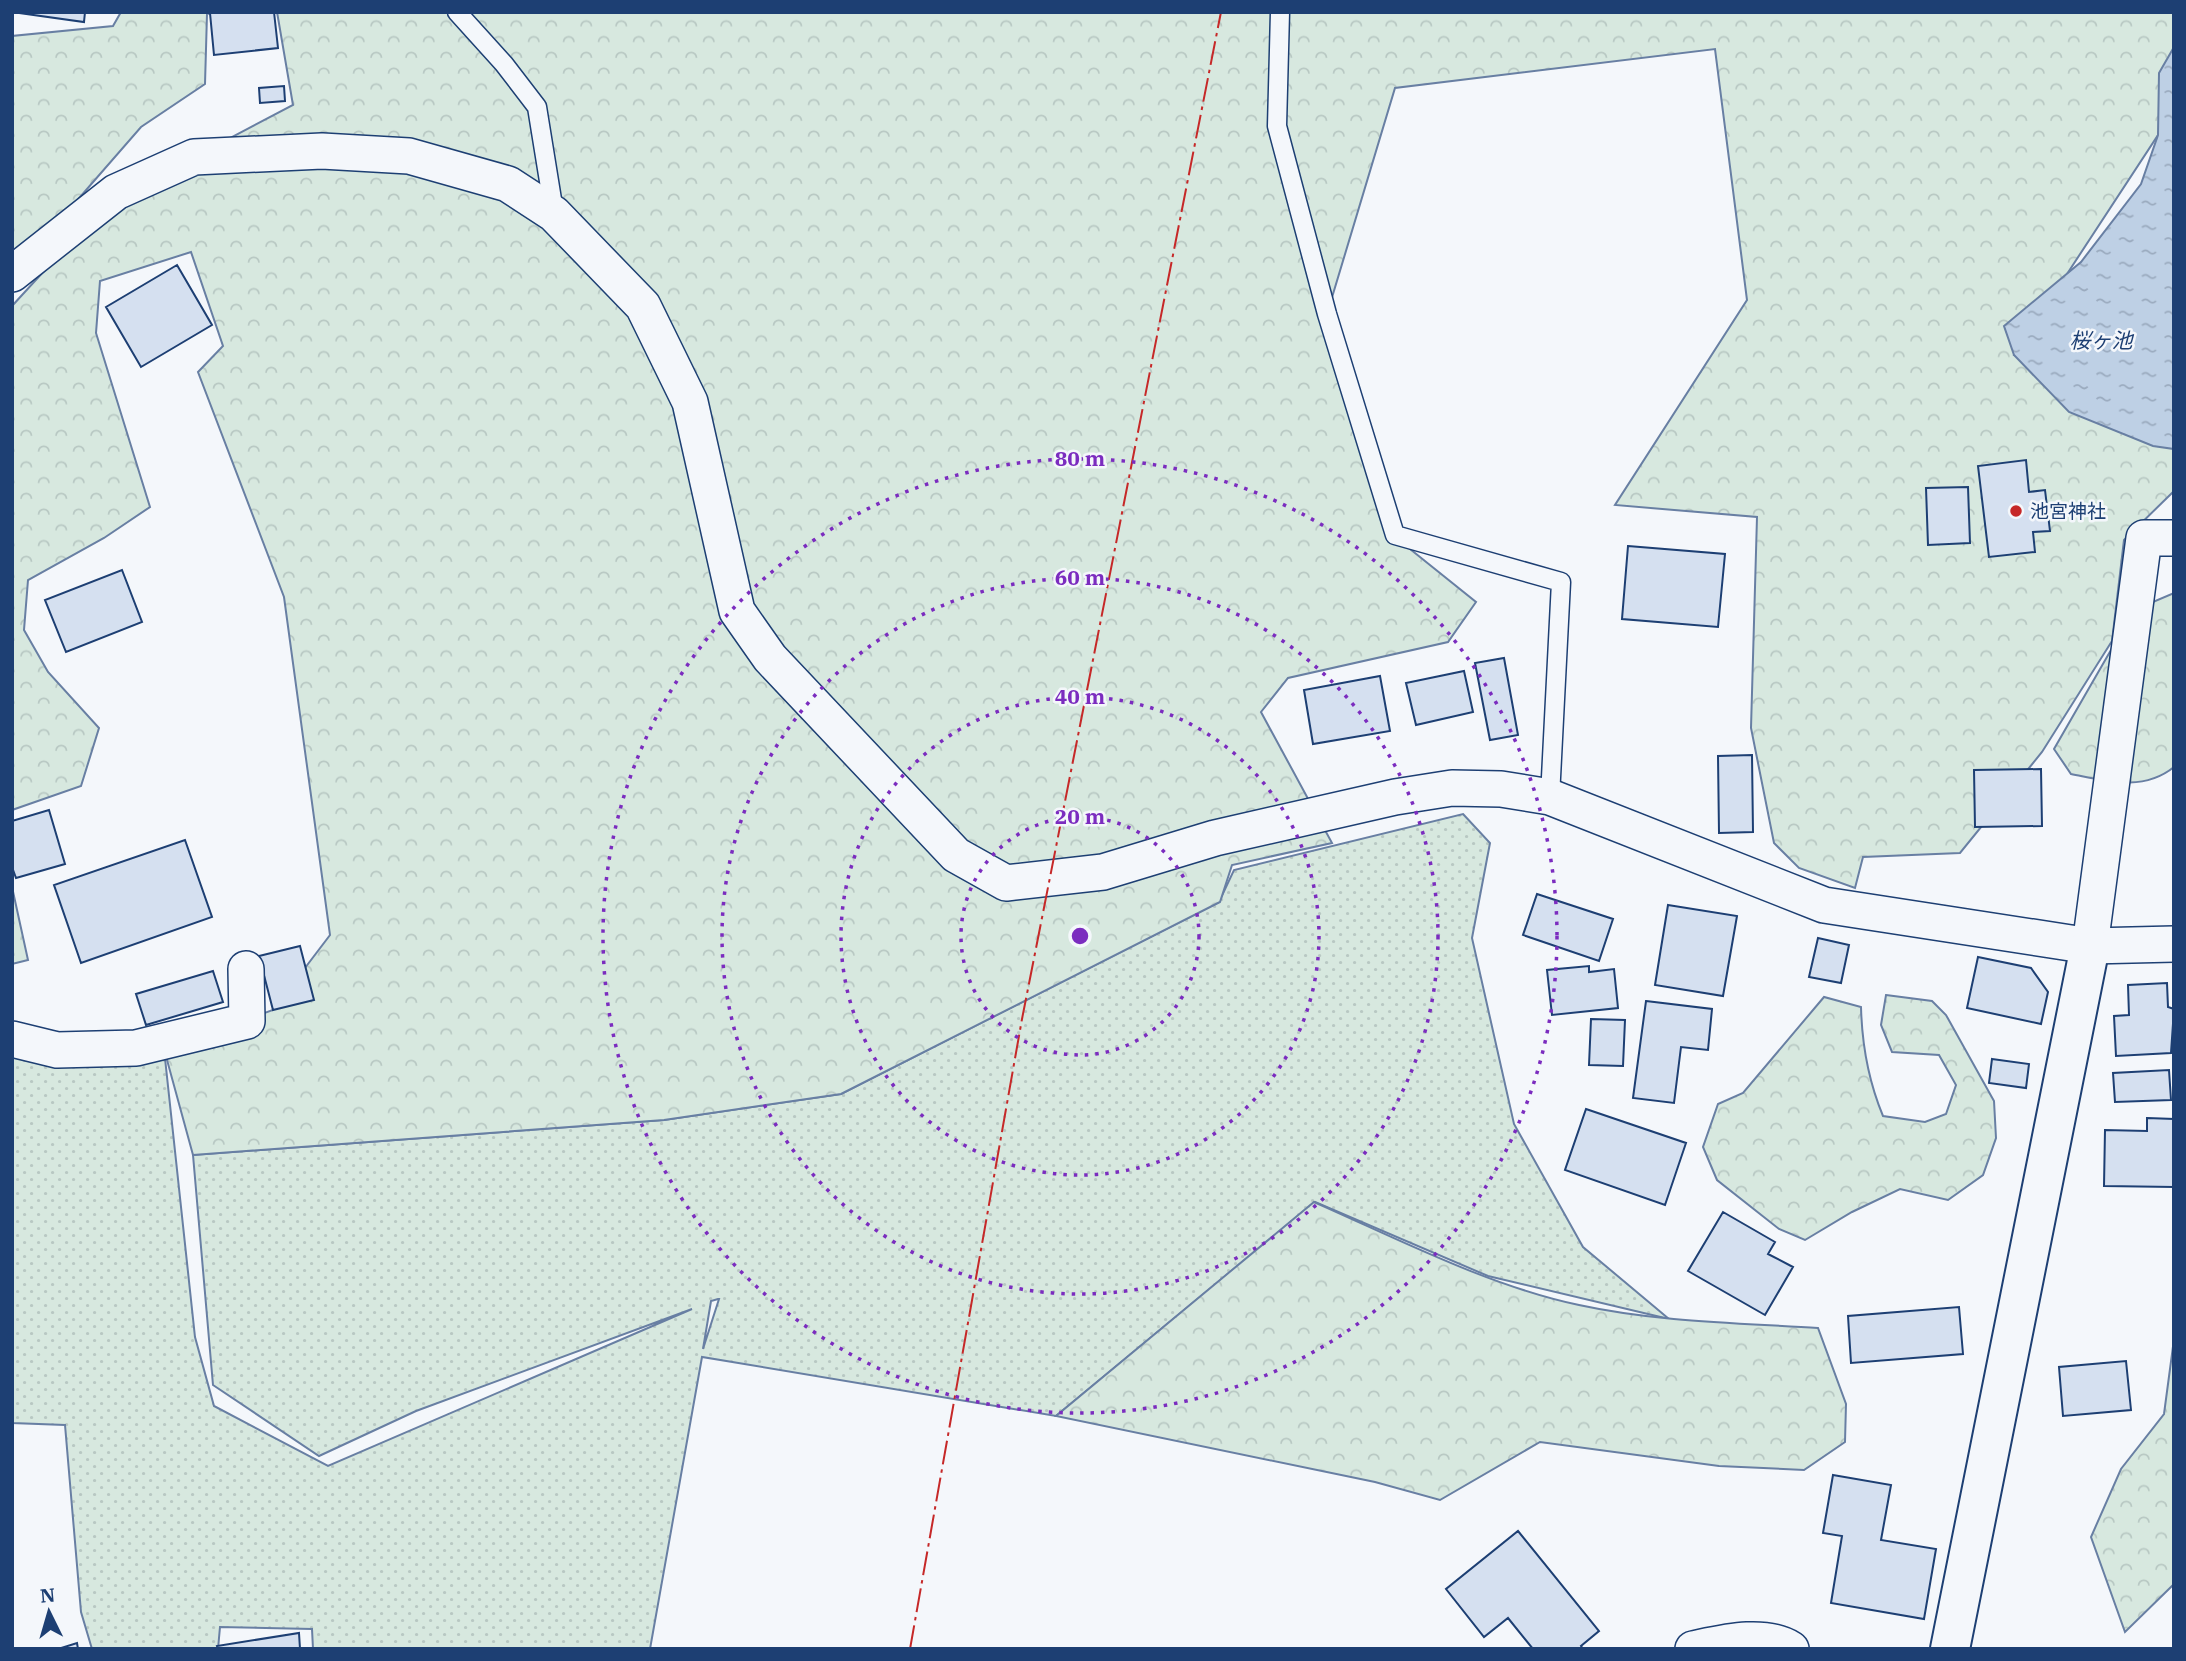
<svg xmlns="http://www.w3.org/2000/svg" width="2186" height="1661" font-family="'IBM Plex Serif','Noto Sans JP',serif">
  <style>
    .grass { fill: url(#grass-dots); stroke: #687fa3; stroke-width: 2; fill-rule: evenodd }
    .forest { fill: url(#forest-crowns); stroke: #687fa3; stroke-width: 2 }
    .water { fill: url(#water-ripples); stroke: #687fa3; stroke-width: 2 }
    .building { fill: #d5e0f0; stroke: #1d3f73; stroke-width: 2 }
    .lines { fill: none; stroke-linecap: round; stroke-linejoin: round }
    .service-casing { stroke: #1d3f73; stroke-width: 21 }
    .minor-casing { stroke: #1d3f73; stroke-width: 38 }
    .tertiary-casing { stroke: #1d3f73; stroke-width: 42 }
    .service { stroke: #f4f7fb; stroke-width: 18 }
    .minor { stroke: #f4f7fb; stroke-width: 35 }
    .tertiary { stroke: #f4f7fb; stroke-width: 38 }
    .power { stroke: #c62828; stroke-width: 2; stroke-dasharray: 24 5 3.5 5; stroke-linecap: butt }
    .ring { fill: none; stroke: #7b2cbf; stroke-width: 3.5; stroke-dasharray: 3.5 7 }
    .poi-dot { fill: #c62828; stroke: #f4f7fb; stroke-width: 2.5 }
    .labels { text-anchor: middle; dominant-baseline: central; stroke-width: 5; stroke-linejoin: round; paint-order: stroke }
    .poi-label { font-size: 19px; fill: #1d3f73; stroke: #f4f7fb; text-anchor: start }
    .water-label { font-size: 21px; font-style: italic; fill: #1d3f73; stroke: #f4f7fb }
    .centre { fill: #7b2cbf; stroke: #f4f7fb; stroke-width: 3.5 }
    .ring-label { font-size: 21px; text-anchor: middle; font-weight: bold; fill: #7b2cbf; stroke: #f4f7fb; stroke-width: 5; stroke-linejoin: round; paint-order: stroke }
  </style>
  <defs>
    <pattern id="grass-dots" width="8" height="8" patternUnits="userSpaceOnUse" patternTransform="scale(1.75)"><rect width="8" height="8" fill="#d7e8df"/><path d="M2 2h.1M6 6h.1" fill="none" stroke="#b8c8c3" stroke-width="1.8" stroke-linecap="round"/></pattern>
    <pattern id="forest-crowns" width="20" height="18" patternUnits="userSpaceOnUse" patternTransform="scale(1.75)"><rect width="20" height="18" fill="#d7e8df"/><path d="M2 6a3 3 0 1 1 6 0M12 15a3 3 0 1 1 6 0" fill="none" stroke="#b8c8c3"/></pattern>
    <pattern id="water-ripples" width="26" height="14" patternUnits="userSpaceOnUse" patternTransform="scale(1.75)"><rect width="26" height="14" fill="#bed0e5"/><path d="M2 4q2-2 4 0t4 0M15 11q2-2 4 0t4 0" fill="none" stroke="#9aaabe"/></pattern>
  </defs>
  <rect width="100%" height="100%" fill="#f4f7fb"/>
  <path class="grass" d="M1463,814L1490,843L1472,938L1514,1124L1583,1247L1669,1319L1488,1276L1315,1202L1056,1416L702,1357L650,1649H313L312,1629L220,1627L218,1649H92L81,1612L65,1425L12,1423V1048L164,1049L195,1337L214,1406L328,1466L692,1309L416,1411L319,1456L213,1385L193,1155L664,1120L841,1094L1219,902L1234,870ZM718,1299H719L703,1349L711,1301Z"/>
  <path class="forest" d="M121,12H217L207,14L205,84L141,127L67,212L12,257V36L113,26Z
    M277,12H2174V61L2158,135L2014,355L2174,444V491L2124,540L2112,641L2042,752L1960,853L1863,857L1855,888L1799,868L1774,843L1751,728L1757,517L1615,505L1747,300L1715,49L1395,88L1327,314L1390,533L1476,602L1448,642L1288,678L1261,712L1332,843L1232,865L1220,902L841,1094L664,1120L193,1155L164,1049L273,1010L330,935L284,597L198,372L223,346L191,252L100,281L96,333L150,507L104,538L28,580L24,630L48,672L99,728L81,786L12,810V306L90,221L194,157L293,105Z
    M2174,593V767C2143,792 2107,781 2071,774L2054,749L2134,610Z
    M12,887L28,960L12,964Z
    M1886,995L1932,1001L1946,1015L1994,1101L1996,1138L1983,1175L1948,1200L1900,1189L1852,1212L1805,1240L1779,1229L1717,1180L1703,1147L1718,1104L1743,1093L1824,997L1861,1007C1862,1045 1868,1080 1883,1116L1925,1122L1946,1114L1956,1085L1939,1055L1892,1052L1881,1025Z
    M1314,1202C1398,1239 1489,1286 1579,1305C1657,1322 1738,1323 1818,1328L1846,1404L1845,1442L1804,1470L1719,1466L1540,1442L1440,1500L1375,1482L1056,1416Z
    M2174,1339V1584L2125,1632L2091,1537L2121,1469L2164,1414Z"/>
  <path class="water" d="M2174,47V449L2153,446L2069,412L2014,355L2004,326L2081,262L2141,184L2158,135L2159,73Z"/>
  <path class="building" d="M12,12H85L84,22Z
    M274,12L278,48L214,55L210,13Z
    M284,86L285,101L260,103L259,88Z
    M177,265L212,325L141,367L106,307Z
    M2026,460L2029,492L2045,490L2050,531L2033,532L2035,552L1989,557L1978,466Z
    M1968,487L1970,543L1928,545L1926,488Z
    M1628,546L1725,554L1718,627L1622,619Z
    M122,570L142,622L66,652L45,600Z
    M1504,658L1518,735L1490,740L1475,663Z
    M1464,671L1473,712L1416,725L1406,683Z
    M1380,676L1390,731L1313,744L1304,690Z
    M1752,755L1753,832L1719,833L1718,756Z
    M2041,769L2042,826L1975,827L1974,770Z
    M49,810L65,864L16,878L12,867V821Z
    M185,840L212,917L81,963L54,885Z
    M1537,894L1613,919L1599,961L1523,935Z
    M1668,905L1737,916L1723,996L1655,985Z
    M1818,938L1849,945L1841,983L1809,977Z
    M300,946L314,1000L273,1010L259,956Z
    M1978,957L2031,968L2048,992L2041,1024L1967,1008Z
    M1589,966V972L1614,969L1618,1008L1552,1015L1547,970Z
    M213,971L223,1002L146,1025L136,994Z
    M2167,983L2168,1007L2174,1009L2171,1053L2116,1056L2114,1016L2129,1015L2128,985Z
    M1646,1001L1712,1009L1708,1050L1681,1047L1674,1103L1633,1098Z
    M1591,1019L1625,1020L1623,1066L1589,1065Z
    M1992,1059L2029,1064L2026,1088L1989,1083Z
    M2169,1070L2171,1100L2115,1102L2113,1073Z
    M1586,1109L1686,1143L1665,1205L1565,1170Z
    M2147,1118L2174,1119V1187L2104,1186L2105,1130L2147,1131Z
    M1723,1212L1775,1242L1768,1254L1793,1267L1765,1315L1688,1271Z
    M1959,1307L1963,1354L1851,1363L1848,1316Z
    M2126,1361L2131,1410L2063,1416L2059,1367Z
    M1833,1475L1891,1485L1881,1540L1936,1549L1924,1619L1831,1603L1842,1536L1823,1533Z
    M1518,1531L1599,1631L1581,1646L1583,1649H1533L1508,1618L1484,1637L1446,1589Z
    M299,1633L300,1649H218L217,1646Z
    M77,1643L78,1649H58Z"/>
  <g class="lines">
    <defs>
      <path id="service" d="M457,12L504,64L537,107L554,212
        M1280,12L1277,126L1327,314L1395,535L1561,582L1550,797"/>
      <path id="minor" d="M12,274L116,192L194,157L322,151L409,156L508,184L554,214L643,306L690,402L737,611L770,658L956,855L1006,883L1103,872L1215,838L1395,797L1452,788L1501,789L1550,797L1824,905L2090,946L2174,944
        M2090,946L2144,538H2174
        M12,1039L57,1050L136,1048L247,1021L246,969
        M1693,1649C1722,1643 1764,1632 1791,1649"/>
      <path id="tertiary" d="M1950,1649L2090,946"/>
    </defs>
    <use href="#service" class="service-casing"/>
    <use href="#minor" class="minor-casing"/>
    <use href="#tertiary" class="tertiary-casing"/>
    <use href="#service" class="service"/>
    <use href="#minor" class="minor"/>
    <use href="#tertiary" class="tertiary"/>
    <path class="power" d="M910,1649L1022,1019L1221,12"/>
  </g>
  <g class="ring">
    <circle cx="1080" cy="936" r="119"/>
    <circle cx="1080" cy="936" r="239"/>
    <circle cx="1080" cy="936" r="358"/>
    <circle cx="1080" cy="936" r="477"/>
  </g>
  <circle class="poi-dot" cx="2016" cy="511" r="7"/>
  <g class="labels">
    <g class="poi-label">
      <text x="2030" y="511">池宮神社</text>
    </g>
    <g class="water-label">
      <text x="2101" y="340">桜ヶ池</text>
    </g>
  </g>
  <circle cx="1080" cy="936" r="10" class="centre"/>
  <g class="ring-label">
    <text x="1080" y="466">80 m</text>
    <text x="1080" y="585">60 m</text>
    <text x="1080" y="704">40 m</text>
    <text x="1080" y="824">20 m</text>
  </g>
  <rect width="2186" height="1661" fill="none" stroke="#1d3f73" stroke-width="28"/>
  <g transform="translate(49 1612) rotate(355)" stroke="#f4f7fb" stroke-width="5" paint-order="stroke">
  <path d="M0-5L12 26L0 18L-12 26Z" fill="#1d3f73"/>
  <text y="-10" font-size="19" font-weight="bold" text-anchor="middle" fill="#1d3f73">N</text>
  </g>
</svg>
